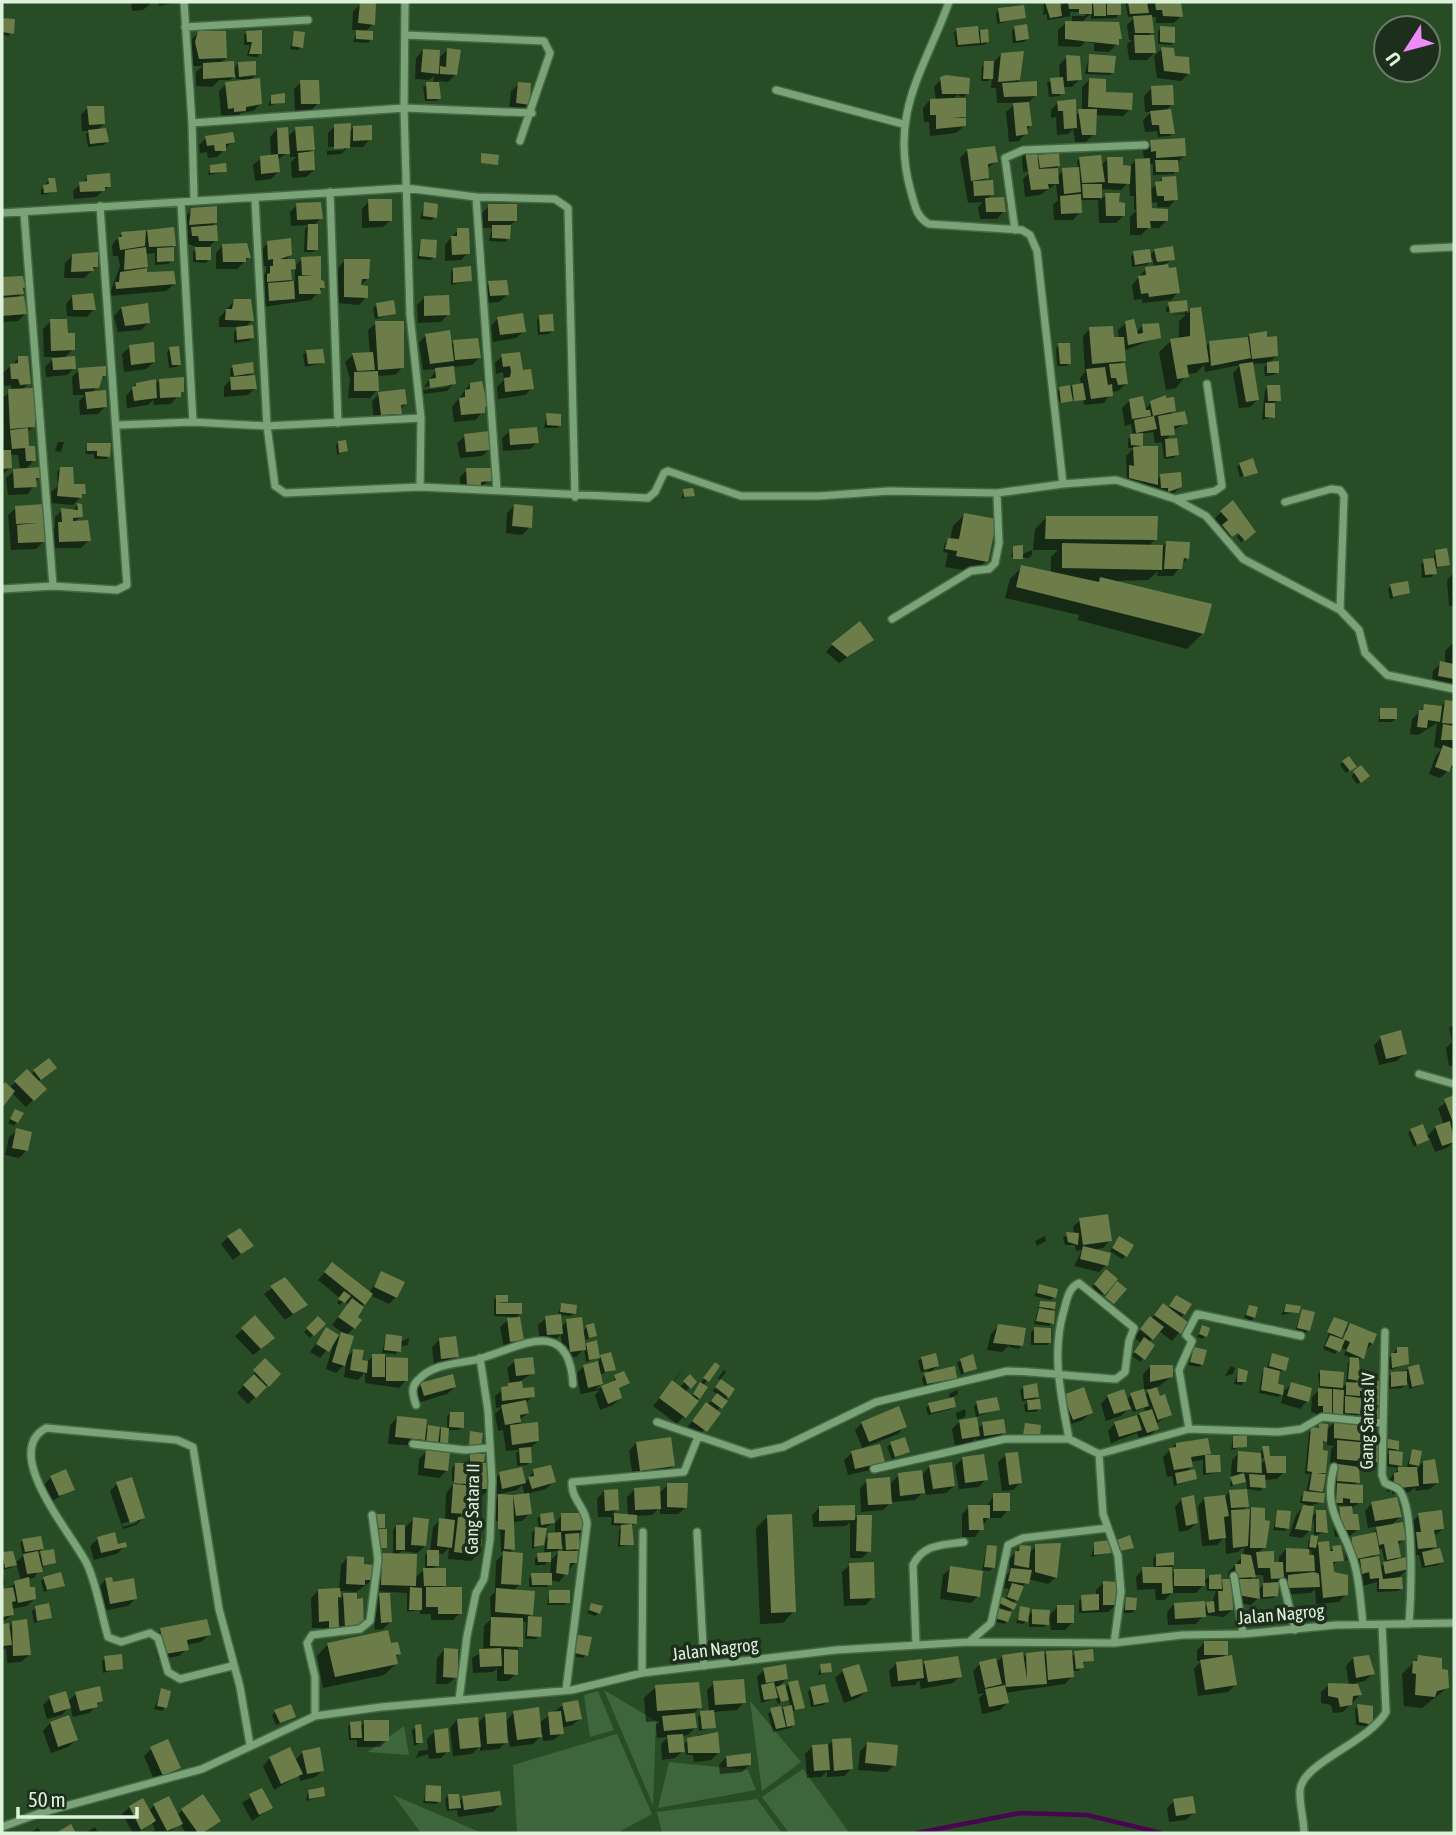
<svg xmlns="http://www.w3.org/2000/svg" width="1456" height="1835" font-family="'Asap Condensed',sans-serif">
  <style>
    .green { fill: #3e663c }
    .shadow { fill: #0007; fill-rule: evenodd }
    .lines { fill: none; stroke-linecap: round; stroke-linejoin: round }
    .stream { stroke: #47064f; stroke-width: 4.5 }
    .building { fill: #6d7d4a }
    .street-casing { stroke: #476846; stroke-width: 10 }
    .street { stroke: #7ba378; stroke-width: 7 }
    .labels { text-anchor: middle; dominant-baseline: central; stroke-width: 7; stroke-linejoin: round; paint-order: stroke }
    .street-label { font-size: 18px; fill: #ddf2db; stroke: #1e2e1d }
  </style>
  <rect width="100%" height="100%" fill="#284d26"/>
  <path class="green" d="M604,1690L656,1721L653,1805Z
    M598,1691L614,1730L590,1737L584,1695Z
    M750,1701L801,1762L762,1791Z
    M404,1726L409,1755L368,1752Z
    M617,1734L652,1814L617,1833H517L513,1765Z
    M669,1762L748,1770L756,1790L658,1808Z
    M803,1769L848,1831L845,1833H789L762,1797Z
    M393,1795L482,1833H421Z
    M757,1799L782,1833H662L657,1812Z"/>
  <path class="shadow" d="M131,2H151V3L143,10L132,11Z
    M158,2H177L159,6Z
    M1044,2H1058L1059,8L1065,2H1119V14L1116,18L1091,19V13L1080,24L1117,44L1109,52L1094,51V43L1087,42H1095L1081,38V41L1085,42L1080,47L1058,46V30L1066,23H1072V16L1047,20V14L1043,15ZM1070,12H1085V16H1070Z
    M1125,2H1145L1146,5L1150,2H1180L1181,16L1174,23H1156V17H1150L1152,32L1147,37L1154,53L1147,60H1129L1127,44L1132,40H1129L1127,25L1136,16L1128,17Z
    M361,4L373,24L365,32L371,39L368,43L353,42L358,30H352L353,11Z
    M999,10L1024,17L997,24L996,13Z
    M2,20H13L9,36L2,35Z
    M1015,27L1027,39L1024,42L1013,43L1012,31Z
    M1161,28L1174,42L1171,45L1158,44V31Z
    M957,29L987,31L988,42L984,45L956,47L954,33Z
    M199,32L226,58L218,65L233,69L238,64L255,75L250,80L236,79V74L230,80H219L212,87L196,86V72L203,66H192L189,50L191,40Z
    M247,32L260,53L257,57L247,56L250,45H244V35Z
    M295,32L301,47L298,50L290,49Z
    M1162,49L1189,73L1181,81L1157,78L1154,56Z
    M423,50L437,60L447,50L455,75L448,82L438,81L440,98L436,101H425L423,87L433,84L434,76L429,80L415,79L416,58Z
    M1022,53L1018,83L1036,95L1028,103L1030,125L1026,133L1019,141L1009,142L1006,112L1016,103H997L996,88H991L992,77L988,81H981L982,66L993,63L1001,54Z
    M1089,56L1113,72L1110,75L1085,74Z
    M1067,57L1080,79L1072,87H1062L1060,96L1049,97L1047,82L1060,79L1059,65Z
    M941,79L967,93L964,97L958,96L959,93L952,100L964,116L960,120L964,126L956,133L930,136L929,122H924L923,108L930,100H936L934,87Z
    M1089,80L1130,109L1123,116L1095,115L1094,134L1086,142H1075L1073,129L1068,134L1057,135L1056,117L1051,118V110L1058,102L1075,115L1082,111V87Z
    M301,82L318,103L311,111H295L294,89Z
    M226,84L260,104L253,111L241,113L237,117L221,115L219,91Z
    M519,84L528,104L521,112L509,110L511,91Z
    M1152,88L1172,104L1165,111L1173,133L1170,136L1158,137L1157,131L1145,132L1143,120L1151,112H1145L1144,96Z
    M272,97L283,102L268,106Z
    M88,107L104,124L97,130L107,142L104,145L88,147L86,134L89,131H82L81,115Z
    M335,126L349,132L354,127L370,139L363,147H348L341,154L327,155V151L344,150V146L328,147V133Z
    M277,129L287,137L296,129L313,149L309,153L314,170L306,177L292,178L291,162L296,157H290V151L277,160L278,172L271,179L255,181L253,165L261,158L271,156L270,137Z
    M206,138L233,141L217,157L208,158L207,152L200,153L199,145Z
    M1150,142L1185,155L1176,164L1174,174L1153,175V164H1148L1150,190L1163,178L1176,199L1169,207H1158L1166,221L1159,228H1148L1141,235H1130V217L1137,210H1134V196H1130L1129,182L1121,190L1100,189V200L1106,195L1123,216L1116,223H1099L1098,200H1080V212L1073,220H1054L1053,205L1058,200L1056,184L1040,195L1025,197L1023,179L1031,171L1023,172L1022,157L1025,154L1036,157L1058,155L1057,177L1063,170L1078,169L1077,161L1080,158L1100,167L1108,158L1128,168L1136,160H1144L1143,149ZM1157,202L1158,210H1148L1150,203Z
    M968,150L996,162L986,169L987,178L983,182L992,194L987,199L1004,211L997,219H980L978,207L983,202L968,203L960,158Z
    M211,166L225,172L208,175Z
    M88,177L109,186L96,197L74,199L73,191Z
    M49,180L55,192L41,195V190Z
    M369,201L391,220L383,227L362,228V209Z
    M425,203L435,217L432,220L420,219Z
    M297,205L321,218L313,226L316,249L313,252H304L305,229L309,225L291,226L290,212Z
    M489,206L515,221L509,226L506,242L489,241L492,228H481L482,213Z
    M192,210L216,222L211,227L216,240L209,247V259L206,263L193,262V252L197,247L185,243L184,236L188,232H182L185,217Z
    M173,229L174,245L169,264L155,265V253L144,254L146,274L174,284L166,291L109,296L120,266L118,256H113L112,246L115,241L122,234Z
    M458,230L468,253L461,260L445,261V245Z
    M421,241L434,257L431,260L417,259Z
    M268,243L290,254L286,261L294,267L302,259L319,258V282L323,287L311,300L263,307L260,283L266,272V266H262L261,250ZM295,268V281L291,285L289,273Z
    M223,245L249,257L237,269H216V253Z
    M1155,250L1174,259L1166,263L1167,270L1178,292L1171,300L1142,303V299L1134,300L1132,285L1146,269L1154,268L1153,259L1147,265L1132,267L1131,256L1134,253L1149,256Z
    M72,256L97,266L84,278H64L65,263Z
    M345,260L368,278L359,287L366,297L359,305L337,303L338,268Z
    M454,269L470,281L451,285V272Z
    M22,278L26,287L17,298L25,314L18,321L2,322V279Z
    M489,283L507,295L499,302L483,303L482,290Z
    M73,296L94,309L87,317L67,316L66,304Z
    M424,298L448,314L441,322L418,323L417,305Z
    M234,301L252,320L245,328L252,338L249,341L234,343V332L238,327H219V318Z
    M1185,302L1187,314L1167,315L1185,313V310L1166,312V307Z
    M377,305L394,314L375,319L373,308Z
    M121,308L149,322L141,330L118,332L114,316Z
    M1191,310L1205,347L1209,343L1246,339L1250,335L1276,356L1268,364L1277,372L1274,375L1265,376L1264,367L1269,363L1252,364L1257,400L1250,407L1239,408L1233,373L1240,365L1205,372L1204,365L1196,373L1187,374L1176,388L1166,390L1159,352L1171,341L1179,340V321Z
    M540,317L552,331L549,334L538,335L537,320Z
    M498,318L524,331L516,338L493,342L491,326Z
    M51,321L73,349L63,359L74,368L67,375L46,377L45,367L55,357H44L43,329Z
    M376,323L403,367L395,375L375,376L377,390L370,398H348L350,379L345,362L353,355L370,354L368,330Z
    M1126,323L1137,331L1142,326L1159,337L1123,351L1124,360L1119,365L1126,384L1118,391L1111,392L1104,403L1084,405L1083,398L1058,402L1057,392L1060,388L1081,385L1080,378L1085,372L1083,336L1090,329L1119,339L1118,330Z
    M426,335L450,346L454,342L479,358L472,365L452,367L454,383L447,391L423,394V390L449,387V383L424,387L437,369L423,370L419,343Z
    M1059,345L1069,363L1066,366H1057L1056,348Z
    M130,347L154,362L146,369L124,372L122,354Z
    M170,349L179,364L176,367L169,368L167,352Z
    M306,352L323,363L305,367L303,355Z
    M502,356L522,372L532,388L525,395L498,399L497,387L504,380L503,372L496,374L495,363Z
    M19,358L29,383L22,390L35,392L34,426L26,433L28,448L34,460L25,470L39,477L28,494L8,495L6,478L14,471L20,470L18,455H9L10,467L2,475V438H4L2,398L12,391L11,385L4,386L3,373Z
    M233,366L252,373L247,378L255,388L248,395L224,397V387L231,379L230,369Z
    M79,370L105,375L92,393L106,406L98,414L80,415L79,401L85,395H73L72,377Z
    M159,381L182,391L171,404L154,405L153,400L148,405L127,408L126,396L136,384L155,385Z
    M470,384L486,406L476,420L454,422L452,407Z
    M1268,387L1279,400L1273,403V417L1262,420L1265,390Z
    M379,394L405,404L392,420L374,422L372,401Z
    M1130,400L1144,410L1151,403L1174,410L1169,416L1186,423L1172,431L1166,441L1177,454L1174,458L1164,459L1162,442L1155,443L1153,432L1141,434L1142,445L1138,448L1157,480L1161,476L1181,486L1173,494L1161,498L1154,495V487L1149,492L1140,491L1141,482L1127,480L1126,456L1134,448H1128V439L1133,435L1131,424L1125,426L1122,408Z
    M547,415L560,425L557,428H544Z
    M510,431L537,442L530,449L503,451L502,438Z
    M465,436L490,449L482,456L460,458L457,443Z
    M58,442H64L61,452L55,451Z
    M339,442L346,451L337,455L336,445Z
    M88,444L109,456L106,459H94V454H85Z
    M1240,464L1255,472L1240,477L1237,467Z
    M60,469L69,486L84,493L73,505L50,503V493L58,486L57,472Z
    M467,470L490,480L472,493H460V477Z
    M684,491L693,495L681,499Z
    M78,505L81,516L74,523L89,540L81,548H52L51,531L55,527V517L62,510L72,511Z
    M43,506V542L36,549L11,550L8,515L16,508Z
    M514,506L530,527L522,535L506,533L507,513Z
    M1221,512L1241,530L1228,539L1214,519Z
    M964,515L986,561L975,572L945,567L948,553L943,552L945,543L950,540L953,526Z
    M1046,518L1155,539L1149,546H1163L1166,543L1187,558L1173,576H1157L1158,571L1148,580L1112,581L1203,633L1187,649L1078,620L1079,615L1005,598L1010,579L1022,567L1051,573V557L1058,550H1033L1035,529Z
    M1254,532L1241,542L1237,537L1240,533Z
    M1014,547L1021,555L1032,550V555L1029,558L1011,557Z
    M1436,551L1448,564L1434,569L1432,577L1422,578L1421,564L1433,559Z
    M1454,573V606H1449L1447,580Z
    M1391,586L1408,593L1390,599L1388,589Z
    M872,640L839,663L826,652L832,645Z
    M1452,644H1454V690L1432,683L1433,671L1441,663L1445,664V651Z
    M1445,702L1454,703V766L1440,778L1429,774L1436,755L1442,749L1434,747L1437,723L1418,735L1410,734L1412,719L1425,706L1440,708Z
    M1381,710L1395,719L1392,722H1378Z
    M1343,762L1351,769L1346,773L1340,765Z
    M1361,768L1364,779L1357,784L1351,776Z
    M1454,1025V1065L1449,1066L1446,1048L1452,1042L1449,1028Z
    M1381,1038L1405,1053L1397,1061L1379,1065L1374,1045Z
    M27,1071L31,1075L34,1071H51L37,1082L44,1089L26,1107L12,1093L2,1105V1087L5,1084L9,1088Z
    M1454,1097V1128L1450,1129L1454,1141L1447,1148L1435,1152L1429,1137L1414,1147L1408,1133L1411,1130L1426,1137L1436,1127L1444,1125L1438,1108Z
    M13,1114L17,1122L14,1126L8,1123Z
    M17,1130L26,1151L19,1158L5,1155L9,1137Z
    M1080,1220L1110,1240L1103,1248L1089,1250L1106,1265L1099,1272L1074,1266L1082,1250L1076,1251L1075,1245H1065L1063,1237L1074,1234L1073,1227Z
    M1045,1236L1046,1241L1037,1246L1035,1241Z
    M228,1237L251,1246L233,1260L221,1244Z
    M1116,1241L1125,1256L1122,1259L1110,1251Z
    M332,1264L369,1293L382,1273L396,1297L389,1304L370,1295L355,1317L354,1328L346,1336L345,1359L354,1350L360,1361L367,1362L373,1356L406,1359V1380L399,1388L365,1383V1372L358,1380L344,1377L346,1363L336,1373L326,1369L334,1342L320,1358L310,1352L326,1330L339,1337L343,1333L332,1325L348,1304L344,1301L340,1305L337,1303L340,1298L318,1280Z
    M285,1279L306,1305L285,1320L264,1294Z
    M1099,1279L1104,1293L1097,1300L1088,1292Z
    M1039,1286L1054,1297L1051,1300L1034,1296Z
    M497,1297H506V1305L520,1313L517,1317L494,1316V1300Z
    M1176,1297L1184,1314L1180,1318L1187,1323L1172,1341L1159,1331L1149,1342L1152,1345L1140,1362L1132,1356L1141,1343L1134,1337L1156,1313L1168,1309Z
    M1040,1302L1053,1308L1050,1312L1052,1323L1049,1326L1034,1324Z
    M561,1305L574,1313L571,1316L560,1315L561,1327L567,1321L584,1347L595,1342L599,1360L601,1357L614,1369L599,1375L601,1384L595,1390L613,1383L615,1377L627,1383L617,1389L620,1398L613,1405L600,1410L595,1395L600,1390L581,1394L576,1374L584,1366L599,1362L598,1357L586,1362L584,1349L576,1357L563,1358L561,1334L554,1341L540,1342L538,1325L546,1318L557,1317Z
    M1286,1305L1298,1312L1281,1315Z
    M1249,1307L1254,1318L1251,1321L1244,1318Z
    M1302,1311L1308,1330L1305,1334L1295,1331Z
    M255,1318L266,1345L253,1355L235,1336Z
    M318,1318L323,1324L310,1338L304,1332Z
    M1334,1319L1344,1331L1350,1325L1372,1343L1358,1362V1380L1354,1384L1362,1388L1368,1382L1380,1405L1375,1409L1377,1417L1374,1421L1361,1419L1362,1411L1356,1417L1328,1416L1323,1421H1316V1413L1311,1412L1312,1397L1320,1389L1318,1374L1321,1371L1342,1388L1346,1384L1348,1362L1352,1358L1344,1355L1346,1350L1340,1347L1335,1354L1323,1349ZM1345,1331H1348L1343,1345L1340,1344Z
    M508,1320L522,1340L515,1347L504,1348L500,1327Z
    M998,1326L1021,1346L1018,1349L1009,1347V1345L1002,1352L987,1350L991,1334Z
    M587,1327L595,1335L586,1340L583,1331Z
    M1203,1327L1205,1336L1202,1339L1197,1337Z
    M1035,1329L1050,1342L1047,1345H1031V1332Z
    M386,1336L400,1342L409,1338L408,1345L399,1347L396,1354L382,1353Z
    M439,1340L457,1356L450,1364L434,1366L432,1347Z
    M1398,1348L1407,1364L1389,1370V1358Z
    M1194,1349L1202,1364L1199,1367L1188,1365Z
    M1272,1355L1284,1370L1278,1372L1276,1385L1281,1394L1278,1397L1259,1393L1262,1373L1266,1370Z
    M922,1358L937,1366L930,1373L955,1377L924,1386L922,1378L929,1370L921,1372L918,1361Z
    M961,1360L975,1369L961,1375L957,1363Z
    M265,1361L279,1374L248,1404L237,1393Z
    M515,1361L533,1373L520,1381L522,1390L533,1396L525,1404L527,1413L519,1421L520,1426L538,1441L529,1449L530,1462L527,1465L517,1466L516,1453L520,1450L506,1451L503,1430L498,1431L495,1414L502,1407L496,1408L495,1396L510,1384L507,1368Z
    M718,1366L703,1386L697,1401L677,1424L653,1406L684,1368L673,1383L679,1388L690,1377L695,1382L685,1392L691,1397L712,1367Z
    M1151,1366L1171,1377L1155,1389H1144L1143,1374Z
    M1231,1366L1235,1368L1233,1374L1225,1376Z
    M1409,1369L1422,1383L1419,1386L1409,1389L1408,1382L1402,1388L1388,1389V1377L1392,1374Z
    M724,1370L726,1372L720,1380L718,1378Z
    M1239,1370L1244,1381L1241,1385L1234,1384Z
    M718,1384L727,1397L698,1438L686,1429L699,1412L718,1395L713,1391Z
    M1292,1384L1307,1401L1300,1409L1281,1403L1284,1391Z
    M421,1385L455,1387L447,1394L417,1403L414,1392Z
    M1024,1387L1037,1397L1033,1401L1039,1408L1036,1412H1025L1024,1405L1029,1400L1022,1401L1020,1390Z
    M957,1390L958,1394L952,1398L954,1406L951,1409L928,1415L926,1408L929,1405L950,1400L949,1394Z
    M1148,1392L1170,1414L1156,1424L1157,1428L1150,1436L1139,1439L1137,1433L1111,1443L1108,1431L1115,1423L1146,1412L1144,1408L1133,1412L1131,1406L1121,1416L1106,1421L1101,1404L1108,1396L1126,1400L1131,1395L1144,1396Z
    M1064,1396L1091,1412L1083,1420L1065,1426L1057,1403Z
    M977,1403L998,1409L976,1417L974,1406Z
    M965,1409L966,1415L960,1422L977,1429L983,1424L1004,1432L997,1440L977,1443L976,1438L971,1443L955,1446L952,1429L963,1418L957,1419L956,1413Z
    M450,1413L462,1427L459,1430H448L446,1444L424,1446L425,1437L416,1446L388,1444L390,1425L397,1418L424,1432L429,1427L447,1430V1417Z
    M1334,1422L1372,1441L1368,1445L1378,1462L1371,1470L1357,1468L1358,1482L1354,1486L1361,1502L1350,1509L1358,1529L1350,1536L1335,1537L1332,1516L1338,1510H1330L1331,1492L1335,1488L1331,1487L1332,1473L1338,1466L1330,1465L1331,1449L1334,1446L1327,1445V1439L1321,1445V1451L1326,1452L1323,1502L1313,1505L1311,1517L1317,1512L1326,1532L1316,1535L1314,1548L1319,1543L1329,1552L1333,1548L1342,1560L1331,1565L1332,1573L1346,1594L1339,1602L1316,1604L1315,1589L1311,1593L1281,1595V1584L1287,1579H1281L1274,1598L1260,1599V1596L1251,1605L1231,1602L1232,1610L1224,1617L1204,1615L1196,1624L1168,1625L1167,1612L1174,1604L1203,1607L1212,1603L1216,1591H1207L1206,1582L1196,1593H1172L1164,1600H1156L1155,1589L1137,1590L1136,1577L1143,1569H1154L1153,1559L1157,1555L1173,1564L1171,1575L1175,1571L1203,1582L1210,1576L1220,1584L1229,1581L1228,1573L1243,1556L1244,1547L1238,1552L1226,1554L1225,1537L1217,1545L1202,1546L1198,1506L1205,1498L1225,1497L1229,1492L1247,1506L1242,1511L1252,1508L1265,1547L1258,1553L1273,1563L1279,1564V1557L1286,1549L1312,1556L1311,1550H1307L1309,1540L1314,1537V1518L1310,1530L1302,1538L1289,1536L1296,1515L1306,1504L1300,1503L1301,1496L1306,1493L1310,1474H1305L1309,1432L1326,1426V1431ZM1338,1505L1349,1506V1508L1335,1509ZM1253,1575H1263L1264,1584L1258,1590L1250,1581Z
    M862,1423L905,1426L898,1434L862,1448L883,1461L875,1469L848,1475L844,1460L852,1453L863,1450L855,1430Z
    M1233,1438L1246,1446L1231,1450Z
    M1389,1440L1397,1449L1393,1452L1400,1465L1397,1468L1386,1466V1455L1390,1452L1385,1451Z
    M636,1443L673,1466L666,1473L633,1478L629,1451Z
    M891,1444L908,1451L892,1459L887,1447Z
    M1176,1444L1209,1453L1205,1457L1219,1456L1220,1472L1203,1475V1460L1190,1462L1191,1467L1185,1473L1195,1479L1174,1486L1172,1476L1167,1477L1163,1457Z
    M1263,1448L1265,1458H1260V1465L1267,1458L1284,1472L1277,1479L1264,1480L1261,1491L1247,1489L1246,1479L1230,1487L1232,1460L1239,1453L1260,1455Z
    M427,1451L447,1470L439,1478L418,1475L419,1459Z
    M1412,1451L1420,1452L1417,1469L1423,1462L1438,1482L1430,1489L1416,1491L1415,1487L1410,1492L1392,1494V1491L1387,1492V1482L1398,1469H1406Z
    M471,1455L483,1461L479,1465L489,1489L482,1496H472L471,1502L458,1519L478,1554L471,1561L448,1559L449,1548L443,1554L437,1553V1565L433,1569L444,1585L440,1589L460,1613L453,1620H431V1614H420V1610L407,1612V1593L374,1591L375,1578L356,1592L339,1591V1600L344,1595L362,1625L338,1633V1627L329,1635H323L322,1628H312L311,1598L318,1591L339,1590L341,1565L348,1557L362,1566L375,1567L382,1555H393V1530L396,1526L403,1529L414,1519L425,1546L417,1553L402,1551L398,1555L415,1578L425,1569V1555L430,1552L433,1527L440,1520H445L446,1494L452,1485H463V1482L452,1481V1468L456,1464L467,1465Z
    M1006,1455L1020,1483L1013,1490L1002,1491L998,1462Z
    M962,1459L986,1479L979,1487L959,1489L955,1466Z
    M930,1466L954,1486L946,1493L926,1495L925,1490L915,1500L893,1502V1500L883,1510L861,1512L860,1488L867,1481L889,1485L899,1475L921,1476Z
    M521,1469L524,1484L534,1471L554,1481L546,1489L527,1494L530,1513L522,1521L514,1522L513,1549L509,1554L520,1584L513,1591L531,1614L527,1618L540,1619L539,1636L536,1639H525L526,1622L521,1621L516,1674L508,1681H497V1668L493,1672L473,1673L472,1658L483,1651L484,1626L491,1619L490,1597L495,1592L496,1561L505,1552H501L500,1521H496V1532V1521L490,1520L491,1504L498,1496H525L522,1485L517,1490L495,1495L492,1481L500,1474Z
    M51,1477L72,1489L51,1502L44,1485Z
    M117,1484L143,1518L136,1525L123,1529L110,1491ZM137,1519V1523L122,1527L121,1524Z
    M668,1485L686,1507L678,1514H660V1507L652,1515L636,1516L635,1523L631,1526L632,1544L618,1547L619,1530L623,1526L611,1525L612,1517H598L597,1499L604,1491L617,1509L612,1515L628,1516L627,1497L634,1490L658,1494Z
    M994,1495L1008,1510L1001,1518H988L975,1537H962V1514L969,1507L987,1506Z
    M1182,1499L1197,1522L1189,1530L1179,1532L1175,1507Z
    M1372,1503L1400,1517L1390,1526L1404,1539L1397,1546L1399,1556L1395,1561L1408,1569L1397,1579L1401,1588L1398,1591L1377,1592V1582L1363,1586L1362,1579L1355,1580L1354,1568L1359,1563L1349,1565V1560L1345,1561L1346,1546L1353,1539L1370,1535L1380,1526L1368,1528L1365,1511ZM1382,1549L1385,1563L1379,1568L1373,1559L1377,1550Z
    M853,1507V1521L857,1517L869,1551L862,1558H850V1522L846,1526L813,1527L812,1515L819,1508Z
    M1278,1511L1288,1528L1285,1531L1273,1530Z
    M541,1515L553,1523L546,1527L542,1545L532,1549V1532L539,1529L537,1519Z
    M562,1515L583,1530L577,1535L575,1562L559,1582L550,1580L547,1587H529V1578L532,1575H550L551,1560L558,1553H563V1545L557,1551L549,1552L546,1565H535V1558L544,1554L546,1535V1538L555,1534V1523Z
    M1419,1515L1443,1529L1434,1536L1435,1546L1429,1552L1442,1562L1438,1565L1422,1568L1419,1555L1412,1556V1522Z
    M767,1517L794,1611L783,1623L760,1624L756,1528Z
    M98,1539L117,1546H125L117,1554L94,1560L90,1546Z
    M23,1540L42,1549L37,1554L52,1551L54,1563L40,1568L34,1578L27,1579L34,1599L27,1606L11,1609L12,1615L2,1622V1591L21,1581L16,1563L11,1568L2,1570V1554L11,1553L14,1564L23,1556L20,1543Z
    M1095,1544L1110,1552L1091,1557Z
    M1036,1546L1056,1577L1048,1584L1028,1579L1013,1604L1007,1621L1004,1624L993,1621L1000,1608L996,1606L998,1602L1005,1600L1009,1589L1002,1588L1004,1578L1010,1571L1009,1560L1020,1547L1029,1553Z
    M987,1547L993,1567L990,1571L982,1570Z
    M850,1565L873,1597L866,1605L844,1606L842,1572Z
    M951,1568L978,1596L971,1603L940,1599L943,1575Z
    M3,1573L5,1584L2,1587V1574Z
    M44,1578L63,1585L44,1592L41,1581Z
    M106,1579L111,1584L135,1599L128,1606L103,1611L99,1587Z
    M1103,1583L1116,1605L1108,1612L1079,1613V1600L1096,1596V1590Z
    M550,1592L568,1602L565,1605H547Z
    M380,1595L390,1622L383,1629L375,1630L372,1602Z
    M1127,1599L1135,1610L1131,1613H1123Z
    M592,1605L599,1613L595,1616L587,1613Z
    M1057,1607L1073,1622L1065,1630H1051L1050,1621L1044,1627H1029V1618L1023,1624L1016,1623L1021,1608L1027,1617L1033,1611L1048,1617Z
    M36,1608L50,1618L34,1623L32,1611Z
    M13,1623L29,1655L21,1662L7,1663L6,1648L2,1651V1626L8,1628Z
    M161,1630L209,1635L201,1642L186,1645L187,1649L179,1656L158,1660L154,1637Z
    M579,1637L586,1655L583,1658L572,1656Z
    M1204,1643L1226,1654L1222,1658L1235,1685L1228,1692L1198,1696L1194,1669L1201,1661H1197V1650Z
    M328,1644L390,1645L399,1654L395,1658L396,1664L384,1675L323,1688L317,1656Z
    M444,1650L456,1677L448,1684H436L437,1658Z
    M1047,1653L1071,1657L1075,1653L1092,1660L1081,1664L1079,1671H1072V1676L1065,1684L1005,1693L1007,1703L1000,1710L982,1714L979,1698L984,1693L978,1694L973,1671L980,1664L996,1663L1003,1656L1022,1658L1026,1655L1043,1656Z
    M1419,1657L1440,1670L1448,1687L1422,1708L1404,1706L1402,1674Z
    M105,1658L121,1668L103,1673L102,1661Z
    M1353,1658L1373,1673L1365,1681L1355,1683L1360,1695L1343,1712L1333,1713L1331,1705L1321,1703V1692L1329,1685H1349L1346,1666Z
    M897,1663L921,1667L925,1663L960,1676L953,1683L921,1689L919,1680L915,1685L891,1687L889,1671Z
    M821,1666L830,1671L818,1675Z
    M764,1670L787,1678L778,1687L784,1689L789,1684L803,1707L791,1712L794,1725L790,1728L773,1732L768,1713L791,1707L788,1698L778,1704L775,1698L761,1703L757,1677Z
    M843,1671L866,1691L858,1698L844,1703L835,1678Z
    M714,1683L744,1702L737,1710L713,1712L714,1727L699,1731L698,1716L709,1712L707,1690Z
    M656,1687L700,1707L694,1713L695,1728L688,1735L681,1736L682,1745L699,1735L717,1734L718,1753L711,1760L694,1762L693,1755H686L685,1749L675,1758L662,1760L661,1744L668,1737L657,1738L656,1725L660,1721L646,1722L644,1698Z
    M811,1689L827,1702L824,1705L811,1707L808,1692Z
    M162,1690L165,1707L162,1711L154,1709Z
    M76,1694L101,1701L89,1713L73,1717L70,1706L62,1715L47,1719L43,1705L50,1698L67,1702Z
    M563,1705L580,1718L573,1725L561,1728L562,1733L554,1740L543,1741V1734L533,1744L510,1747L509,1739L499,1749L480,1751V1746L472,1754L453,1756L450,1728L457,1720L477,1724L485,1716L505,1722L514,1712L539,1723Z
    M1358,1706L1372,1724L1369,1727L1356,1725L1355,1709Z
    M275,1712L294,1716L276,1725L272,1715Z
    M365,1722L387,1740L380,1747H357V1740H349L348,1726L351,1723L360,1727Z
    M50,1723L76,1740L68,1747L51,1753L43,1731Z
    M416,1727L421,1742L414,1746L412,1730Z
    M434,1732L448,1751L441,1758L429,1759L428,1754L416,1758L419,1751L428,1750L427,1739Z
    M833,1741L851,1769L844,1776L827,1777V1771L821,1777L807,1778L805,1754L813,1746L828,1745Z
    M867,1744L894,1765L887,1772L858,1770L860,1751Z
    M151,1749L179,1768L171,1775L155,1782L144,1756Z
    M303,1752L323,1770L315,1777L300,1781L299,1775L274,1790L263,1766L270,1758L294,1761Z
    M726,1757L750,1764L742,1772L720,1774L719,1765Z
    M427,1787L439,1801L436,1804L423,1803Z
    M261,1790L271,1808L252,1821L242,1803Z
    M308,1791L323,1796L306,1801Z
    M448,1796L458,1802L463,1797L500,1805L493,1812L458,1817L457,1810L447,1811L445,1799Z
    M1174,1801L1194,1812L1186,1820L1169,1822L1167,1808Z
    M154,1805L177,1816L182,1810L219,1821L204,1833H186L180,1824L168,1833H150L155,1830L152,1823L138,1833H133L122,1814L130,1807L149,1811Z
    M95,1827L98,1833H85Z
    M38,1828L42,1833H29Z"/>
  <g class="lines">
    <path class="stream" d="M917,1833L1020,1813L1087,1815L1161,1833"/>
  </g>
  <path class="building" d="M360,2L376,3L375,25L358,23Z
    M1045,2H1060L1062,16L1050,18Z
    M1068,2H1092V14H1079V9H1069Z
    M1093,2H1106V16H1094Z
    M1107,2H1121V15H1107Z
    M1128,2H1147L1149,13L1130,14Z
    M1155,2H1181L1183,17L1163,16L1162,10H1156Z
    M1024,5L1026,18L1000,22L998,8Z
    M1152,15L1154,33H1135L1133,16Z
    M2,18L15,19L14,34L2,32Z
    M1065,21L1119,22L1122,39H1119V45L1065,39Z
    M1027,24L1029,39L1016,41L1014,26Z
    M978,26L980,43L958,45L956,28Z
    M1160,26L1175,27V43L1160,42Z
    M988,29L989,42L981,43L980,30Z
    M262,30V54H249L252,42H247L246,31Z
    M356,30L373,31V40L356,39Z
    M198,31H226L227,58L199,59L195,42Z
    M294,31L305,32L303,48L292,46Z
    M1134,35H1154L1156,53H1135Z
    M1161,47L1174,48L1175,56L1189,57L1190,74L1164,71Z
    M447,48L461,50L457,75L440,74V66L446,67Z
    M423,49L440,50L439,74L421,72Z
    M1024,51L1020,80L998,82L1001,53Z
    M1089,54L1116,56L1114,73L1088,72Z
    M1066,55L1080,56L1082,80L1067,81Z
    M234,61L235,77L203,79V63Z
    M256,61V75L239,77L238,62Z
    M984,61H994L993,79H983Z
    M946,75L970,78L969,94H942L940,77Z
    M1063,77L1065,94H1052L1050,78Z
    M260,78L262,104L246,107V111L234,112V108L228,109L225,82Z
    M1089,78L1106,79V92L1133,93L1132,110L1088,107Z
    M300,80H319L320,104H301Z
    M1037,81V96L1004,97L1002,83Z
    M426,82H439L441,99H427Z
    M518,82L531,83L530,105L516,103Z
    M1173,85L1174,105H1152L1151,86Z
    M285,93V103L271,104V95Z
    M951,98H966V117H952L966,118V126L936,129V115H930V99Z
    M1076,99L1077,128L1064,129L1063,111H1058L1057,101Z
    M1029,102L1032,126H1027L1028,134L1016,136L1013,103Z
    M87,106H104L105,124L89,125Z
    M1078,109H1097L1096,135H1082Z
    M1171,109L1175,134H1160L1159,125H1152L1150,111Z
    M351,123L350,148L334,149V124Z
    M372,125V140L353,141V126Z
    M313,126L315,150L297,151L295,127Z
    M288,127L290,154H278L280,172L261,174L260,156L278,154L277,128Z
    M106,128L109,142L90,144L88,130Z
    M233,132L235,142L226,144V151H215L214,145L207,146L205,136Z
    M1185,138L1186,156L1156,158V151L1151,152L1150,140Z
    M995,146L998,162L988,164L989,178L971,181L967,149Z
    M314,151L315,170L299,171L298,153Z
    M1037,151L1039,169L1058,168L1059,184H1048L1049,189L1031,190L1025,152Z
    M481,153L499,155L498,165L481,163Z
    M1059,153L1060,166L1040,168L1038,155Z
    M1101,155L1105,182L1082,183L1079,157Z
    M1107,157H1123V165L1131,166L1130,184L1108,183Z
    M1150,158L1152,208L1168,209V221H1150L1151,228H1137L1135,159Z
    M1155,160H1178L1179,172H1156Z
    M226,163L227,172L210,173V165Z
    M1079,167L1081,192L1064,194L1062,168Z
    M110,173L111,187H105V191L80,192L79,182L87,181V175Z
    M1176,176L1178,200L1164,201V196H1157L1155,182L1162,181V177Z
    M48,178H55L57,192L44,193L43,185L49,184Z
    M993,180L994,195L974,196L973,181Z
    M1082,184H1102V198H1083Z
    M1105,193H1120L1119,202L1125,203V216H1106Z
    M1081,194L1082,213L1061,214L1060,196Z
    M1004,197L1006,212H986L985,198Z
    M368,199H392V221H369Z
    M321,202L323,219L297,220L296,203Z
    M424,202L438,204L437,218L423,216Z
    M488,204H517V221H488Z
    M217,206V223L189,225L191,208Z
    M308,224H318V250H307Z
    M217,225L218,241H199L198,236H192L191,227Z
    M492,225H511L510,239L492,238Z
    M174,227L176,246L149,247L147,230Z
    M457,228H469L470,254L452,255L451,236H457Z
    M146,230L145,246L120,250L118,237H122L121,232Z
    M291,238L292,255L280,259H295L296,269L291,270L292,280L267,282V274L270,273V266H273V259L268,260L267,241Z
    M421,239L437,240L436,258L419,256Z
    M247,243L251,258H246V262H223L222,244Z
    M1173,246L1175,260L1157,262L1154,249Z
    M146,247L148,267L124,270L125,250Z
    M174,247V261L157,262V248Z
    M195,247H211V260H196Z
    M1150,249L1152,262L1135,265L1133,251Z
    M98,252V267H93L94,271L71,272L72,254Z
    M321,256V280L324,281L325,288H320L321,294H299L298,276L315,275H302L301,257Z
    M344,259H370L369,279H362L361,285L368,286V298L344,297Z
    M1168,264L1169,268L1176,267L1180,293L1149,297L1148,293L1141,294L1138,276L1146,275L1145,267Z
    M471,266L472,281L453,283V268Z
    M147,268V272L174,271L176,284L116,289L115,282H119L120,272Z
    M23,276L24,282H28V287L23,288L24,294L2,296V277Z
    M507,280L509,295L490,296L488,281Z
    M294,281L295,299L269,301L268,283Z
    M93,293L96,310H73L72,295Z
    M449,295L450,315L424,316V296Z
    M24,296L27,314L2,316V298Z
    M234,299H251L254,321L225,320L226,309H232Z
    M394,300L396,314L378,317L376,303Z
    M1187,300L1188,311L1170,313L1168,302Z
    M148,303L150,323L125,326L121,307Z
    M1201,307L1209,362L1187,365L1189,377L1177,379L1170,339L1190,336V308Z
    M523,313L526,332L500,335L497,317Z
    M553,314L554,331L540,332L539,315Z
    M50,319H67L68,333H75V350L51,351Z
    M1134,319L1138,334L1143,333L1142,324L1159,323L1161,338L1128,345L1125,321Z
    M375,321H404V368L378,370Z
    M253,325L254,338L237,340L236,327Z
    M1113,326L1114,337H1124L1126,361L1092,364L1089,327Z
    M450,330L454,361L430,364L425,334Z
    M1267,331V337L1277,336L1278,356L1252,359L1249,334Z
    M1248,337L1251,358L1211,366L1209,341Z
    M478,338L481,358L455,360L453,340Z
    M154,342L155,362L131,365L129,345Z
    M1058,343H1070L1071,364H1060Z
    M179,346L181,365H172L169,347Z
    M323,349L325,363L308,364L306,350Z
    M373,352L375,370L357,371L352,353Z
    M520,352L523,370L531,369L534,389L505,392L504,378L510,377L511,371L510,366L503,367L501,354Z
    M18,356H28L31,384L20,385L18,379H11L10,364L18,363Z
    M75,356L76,369L53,370L52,358Z
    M1279,361V373H1267V362Z
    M253,362L254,373L234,376L232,365Z
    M1253,362L1259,400L1246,402L1239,364Z
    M1125,363L1128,384L1118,385L1116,378H1111L1109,364Z
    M106,366V376H103L99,388L80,389L78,368Z
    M454,366L456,384L430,388L429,379L436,378L435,368Z
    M1105,367L1108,385L1112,384L1113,396L1091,399L1086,369Z
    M378,371L379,391H354V372Z
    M255,375L257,389L231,390L230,377Z
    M184,377V392H181V397L160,398L159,379Z
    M156,379L157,398L134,401L132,387L136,386V383Z
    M482,381L488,407H485V413L461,415L459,398L465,397V390L470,389V383Z
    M1083,383L1086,400L1074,401L1072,385Z
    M1070,385L1073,401L1061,403L1059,387Z
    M1267,385H1280L1281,401H1268Z
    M33,388L37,402H35V427L10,429L8,389Z
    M405,389L407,404L401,405L402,414L381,415L378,392Z
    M106,390L107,407L87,409L85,392Z
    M1166,395V398L1174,397L1176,411L1153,416L1150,401Z
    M1143,396L1146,410H1150L1151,416L1132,419L1129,399Z
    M1265,403H1275V418L1265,417Z
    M1185,411L1188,424L1174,426L1175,435L1161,436L1158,416Z
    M546,413L561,414V426L547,425Z
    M1154,416L1157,429L1136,433L1134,420Z
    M537,427L539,443L510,445L509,429Z
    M28,428L29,446H35L36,461H26L25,448L12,449L10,430Z
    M490,431L492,450L466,452L464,434Z
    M1143,433V446L1131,445L1130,434Z
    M1177,438L1179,455L1166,457L1165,439Z
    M346,440L348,451L339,453L338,441Z
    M87,443H111L110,457L97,456V451H87Z
    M1142,446H1158V485L1129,478V465L1134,466L1133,447Z
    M2,450H11L12,468L2,469Z
    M1253,458L1258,473L1244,477L1239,463Z
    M40,467L41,478H36L37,487L14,488L13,469Z
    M60,467H73L74,484H85L86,494H82V498L57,496Z
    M466,468H492V481L481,482V486L467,487Z
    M1181,472L1182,487L1168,492V488H1161L1160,474Z
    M693,488L695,496L684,497L683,489Z
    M1233,500L1256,532L1245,541L1238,533L1232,537L1222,525L1228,520L1220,511Z
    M77,503L82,504L83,517L73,518V521L88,520L91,541L59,542L58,522H62L61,508L78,510Z
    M45,504V542L18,543L17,525L37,523L16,524L15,506Z
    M514,504L533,506L532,528L512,526Z
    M964,513L997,519L988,562L956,556L957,551L945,549L948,538L959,539Z
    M1046,516H1158L1157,540L1045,539Z
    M1166,541L1190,542L1189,559L1184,558L1182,569H1164Z
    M1062,543L1163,545L1162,570L1062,568Z
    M1023,545V559H1013V546Z
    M1447,548L1450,565L1437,567L1435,550Z
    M1434,558L1437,574L1425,575L1423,559Z
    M1021,565L1099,582L1100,577L1212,604L1204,634L1016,587Z
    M1408,581L1410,593L1393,597L1390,584Z
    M860,621L874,640L847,657L831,644Z
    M1440,661L1454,664V679L1438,676Z
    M1445,700L1454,701V724L1442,723Z
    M1424,704L1442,706L1440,722L1428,720L1427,728L1417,727L1419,710H1423Z
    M1380,708H1397V719H1380Z
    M1443,724L1454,726V740H1441Z
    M1443,745L1454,749V766L1452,765L1449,772L1435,767Z
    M1349,756L1357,767L1350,771L1342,761Z
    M1361,765L1370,776L1361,783L1353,771Z
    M1401,1030L1407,1054L1386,1059L1380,1036Z
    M49,1058L57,1068L41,1080L33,1070Z
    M27,1069L47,1089L34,1101L14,1081Z
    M5,1082L15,1091L2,1108V1086Z
    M1454,1095V1125L1444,1099Z
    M15,1109L24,1113L18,1123L10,1119Z
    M1450,1121L1454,1142L1442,1146L1435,1126Z
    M1423,1124L1429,1140L1417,1145L1410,1129Z
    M16,1128L32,1132L28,1151L12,1148Z
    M1108,1214L1112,1241L1083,1245L1079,1218Z
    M240,1228L254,1246L241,1254L227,1236Z
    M1066,1232L1079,1233L1078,1245L1068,1242Z
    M1119,1236L1134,1245L1127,1257L1112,1248Z
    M1083,1246L1111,1253L1108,1266L1080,1259Z
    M332,1262L373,1294L365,1305L324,1272Z
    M1106,1269L1118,1279L1105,1295L1094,1284Z
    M381,1271L405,1282L397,1298L374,1287Z
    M285,1277L308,1305L293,1314L270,1286Z
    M1117,1281L1127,1289L1114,1304L1105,1297Z
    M1039,1284L1058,1289L1056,1298L1037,1293Z
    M344,1291L351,1296L345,1303L338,1299Z
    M496,1295H508V1302L496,1303Z
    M1176,1295L1192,1304L1185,1315L1169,1306Z
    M352,1298L364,1307L358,1317L362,1320L355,1329L338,1317Z
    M1040,1301L1056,1302L1055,1309L1039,1307Z
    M496,1303H522V1314H496Z
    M561,1303L577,1305L576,1314L560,1312Z
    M1163,1303L1189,1323L1181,1334L1154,1315Z
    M1286,1304L1301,1306L1299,1313L1284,1312Z
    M1249,1305L1258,1307L1255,1318L1246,1315Z
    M1039,1308L1055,1311L1054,1324L1036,1321Z
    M1302,1309L1315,1312L1310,1331L1297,1328Z
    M561,1314L563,1334L547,1335L545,1316Z
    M255,1315L275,1338L261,1349L241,1328Z
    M318,1316L326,1324L314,1336L306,1328Z
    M1150,1316L1164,1327L1153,1340L1140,1329Z
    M520,1317L524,1340L510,1342L507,1318Z
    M582,1317L586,1350L570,1352L566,1319Z
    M1334,1317L1348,1322L1342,1338L1327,1332Z
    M594,1323L597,1336L589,1338L586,1325Z
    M1350,1323L1377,1334L1373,1344L1369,1342L1364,1359L1346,1351L1350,1342L1343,1339Z
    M998,1324L1026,1328L1023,1346L993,1343Z
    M1202,1325L1210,1328L1207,1337L1199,1334Z
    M326,1327L339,1335L329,1352L316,1344Z
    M1034,1327L1051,1328V1343H1034Z
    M341,1332L354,1336L345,1366L332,1362Z
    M386,1334L402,1336L401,1352L384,1350Z
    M1330,1335L1345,1340L1340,1352L1325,1346Z
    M456,1336L459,1357L441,1359L439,1338Z
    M1144,1337L1155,1345L1145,1360L1134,1352Z
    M597,1340L600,1358L589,1360L586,1343Z
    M1194,1347L1207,1350L1203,1365L1190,1362Z
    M1397,1347H1408L1409,1364L1392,1368L1391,1353H1397Z
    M353,1349L364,1350L362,1360L368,1361L367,1373L350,1370Z
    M611,1352L616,1370L605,1372L600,1355Z
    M936,1353L939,1366L924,1370L921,1357Z
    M1272,1353L1289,1358L1286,1371L1269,1366Z
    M372,1354H385V1377H372Z
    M973,1354L977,1369L964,1373L960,1359Z
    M386,1357L408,1358V1381H386Z
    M533,1357L535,1374L516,1376L514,1359Z
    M1350,1357L1359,1358L1360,1381L1348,1379Z
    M265,1358L281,1374L269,1387L253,1370Z
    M598,1361L603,1384L588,1388L583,1365Z
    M715,1362L720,1366L709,1382L703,1378Z
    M1419,1364L1424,1384L1412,1387L1408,1367Z
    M1150,1365H1173V1377L1150,1382Z
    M955,1366L957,1378L927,1384L924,1373Z
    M1264,1367L1280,1371L1278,1384L1284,1385L1283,1395L1261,1390Z
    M1238,1368L1248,1371L1246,1382H1237Z
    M1320,1370L1344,1372L1343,1388L1320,1386Z
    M624,1371L630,1383L619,1388L622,1398L608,1404L601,1386L616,1380L614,1375Z
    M1407,1371V1385L1391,1387V1372Z
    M254,1374L267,1387L256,1398L243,1385Z
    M453,1374L456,1387L424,1396L420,1383Z
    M690,1374L697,1382L691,1389L683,1381Z
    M721,1379L735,1389L729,1398L715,1387Z
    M672,1380L699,1401L686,1418L659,1398Z
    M1368,1380L1383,1382L1381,1406L1368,1404Z
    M522,1381L523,1388L534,1387L535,1397L502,1401L501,1387L508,1386V1383Z
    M700,1382L708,1387L700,1399L693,1394Z
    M1291,1382L1312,1388L1309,1402L1287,1396Z
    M1346,1382L1364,1383V1391H1360V1396L1346,1395Z
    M1037,1383L1039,1397L1024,1399L1023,1386Z
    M1084,1387L1093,1413L1073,1420L1063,1395Z
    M1157,1387L1160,1396L1165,1394L1172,1415L1158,1420L1147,1390Z
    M1318,1388L1332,1389V1414H1323V1406H1318Z
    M1124,1389L1131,1409L1114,1414L1107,1395Z
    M1144,1389L1149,1406L1136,1410L1130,1393Z
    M1333,1389L1344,1390L1343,1416L1333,1413Z
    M717,1393L728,1401L722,1409L711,1401Z
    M1345,1396L1362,1398L1360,1414L1345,1413Z
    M954,1397L956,1407L931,1413L928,1403Z
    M997,1397L1000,1410L979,1414L976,1401Z
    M1040,1399L1041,1409L1028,1410L1027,1400Z
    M526,1400L529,1413L520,1415L521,1422L505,1425L501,1405Z
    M706,1402L721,1413L707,1432L692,1421Z
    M899,1406L907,1427L869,1442L861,1422Z
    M1364,1406L1380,1408L1379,1418L1363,1416Z
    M1152,1409L1159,1429L1147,1433L1139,1413Z
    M450,1412H464V1428L449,1427Z
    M1137,1415L1142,1430L1119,1437L1114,1422Z
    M397,1416L427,1419L425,1440L395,1437Z
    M977,1417L980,1436L962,1439L959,1420Z
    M1004,1419L1006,1433L984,1436L982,1422Z
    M1334,1421L1374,1423V1442L1334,1438Z
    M538,1422L539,1441L512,1445L510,1425Z
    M1025,1423L1041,1425L1040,1437L1023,1435Z
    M1319,1423L1328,1424L1327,1442L1323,1441V1450L1328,1451L1326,1473H1316L1326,1474L1323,1492L1309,1490L1312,1472L1307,1471L1311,1427L1319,1428Z
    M428,1425L440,1427L438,1445L426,1443Z
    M441,1427L449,1428L448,1445L440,1444Z
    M470,1431L483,1433L481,1447L469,1446Z
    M1247,1435V1447L1233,1448V1436Z
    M671,1437L675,1466L640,1471L636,1442Z
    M905,1437L910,1452L895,1457L890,1442Z
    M1208,1438L1211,1454L1191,1457L1193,1467L1174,1470L1169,1448L1176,1447V1443Z
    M1388,1439L1399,1441V1450L1387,1448Z
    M1337,1440L1381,1444L1380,1463L1337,1459Z
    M880,1444L885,1462L855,1469L851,1451Z
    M1262,1446H1269L1270,1456H1286V1473H1267Z
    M531,1447L532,1463H520L519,1448Z
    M426,1449L450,1452L448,1471L424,1468Z
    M1412,1449L1422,1451L1419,1466L1409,1464Z
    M1389,1450L1403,1452L1402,1466L1389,1464Z
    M1238,1451L1261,1453L1262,1473L1237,1472Z
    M1018,1452L1022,1483L1009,1485L1005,1453Z
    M470,1454H485L484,1462H470Z
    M984,1454L988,1480L965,1483L962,1457Z
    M1205,1455H1220L1221,1472L1206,1473Z
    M1435,1459L1439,1483L1423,1484V1461Z
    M952,1462L955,1486L933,1489L929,1465Z
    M455,1463H468L467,1484L454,1483Z
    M470,1463H486L491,1489H481V1483H470Z
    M1338,1464L1359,1467L1360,1483L1337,1481Z
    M551,1465L556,1482L532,1489L528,1477L534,1476L533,1469Z
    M522,1467L526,1483L502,1489L499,1472Z
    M1398,1467H1417L1419,1486L1399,1488V1485H1394V1473L1398,1472Z
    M66,1469L75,1490L59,1496L50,1476Z
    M1195,1469L1197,1479L1177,1484L1175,1473Z
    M922,1470L925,1493L900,1496L898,1473Z
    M1244,1473L1246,1482L1233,1485L1230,1477Z
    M1249,1474L1265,1475L1266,1488L1250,1487Z
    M132,1477L145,1518L130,1523L116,1482Z
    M890,1477L892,1504L868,1505L866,1479Z
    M667,1483H688L687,1508L667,1507Z
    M1337,1483L1363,1485V1503H1350V1499L1343,1498V1503H1336Z
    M453,1484L474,1486L473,1503H466V1514L451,1513Z
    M660,1486L661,1509L635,1510L634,1488Z
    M618,1489L619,1510L605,1511L604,1490Z
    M1247,1489L1249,1507L1231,1508L1229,1490Z
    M1304,1491L1325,1493L1324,1503L1302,1501Z
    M529,1493L532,1514L516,1516L513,1495Z
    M993,1493H1010V1511H993Z
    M498,1494L513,1495L515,1550L504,1549L505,1530L498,1529Z
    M1194,1495L1198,1523L1186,1526L1181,1498Z
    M1225,1495L1229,1516L1224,1517L1226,1538L1209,1540L1204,1497Z
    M1397,1497L1402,1517L1375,1521L1371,1502Z
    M855,1505V1520L819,1521V1506Z
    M968,1505H990V1518H983L984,1530H969Z
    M1303,1505L1314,1506L1311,1531L1295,1529Z
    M1352,1506L1353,1514H1358L1360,1530H1342L1339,1507Z
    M1251,1507L1265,1508V1520L1270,1521L1266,1548H1250Z
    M1250,1509L1248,1546L1233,1548L1231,1510Z
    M1277,1510L1291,1511L1289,1529L1275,1527Z
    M1316,1510H1326L1328,1533L1316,1532Z
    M1442,1510L1444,1529L1434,1530L1437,1547L1418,1549L1416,1532H1421L1418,1513Z
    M553,1512L555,1523L541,1525L540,1514Z
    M561,1513H584L585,1530L561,1531Z
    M614,1513L637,1515V1524L614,1523Z
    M376,1514H385V1528H376Z
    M792,1514L796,1612L771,1613L767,1515Z
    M857,1515H872L871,1552L856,1551Z
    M413,1517L429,1519L426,1546L411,1545Z
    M458,1517L471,1518L469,1537L482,1539L480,1555L454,1552Z
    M439,1518L455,1520L452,1548L437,1546Z
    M1403,1522L1406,1540L1398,1541L1401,1557L1387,1560L1384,1544L1379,1545L1376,1527Z
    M632,1524L634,1545H620L621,1525Z
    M396,1525H405V1550H396Z
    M535,1527L547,1528L544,1545L534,1547Z
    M376,1529H387V1548H376Z
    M115,1532L118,1544L126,1542L127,1547L101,1553L97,1537Z
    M561,1532L562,1549H547L548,1533Z
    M1376,1532L1380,1554L1356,1559V1554H1351L1352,1537Z
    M579,1533L580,1549L566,1550L565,1534Z
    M1130,1535L1134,1548L1120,1551L1117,1540Z
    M1311,1535L1318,1536L1316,1548L1309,1547Z
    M41,1536L44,1549L25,1552L22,1539Z
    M1110,1540L1111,1553L1094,1555V1542Z
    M1329,1541L1330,1551H1333L1332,1546L1341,1545L1344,1561L1333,1562L1334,1572L1348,1575V1595L1323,1598L1318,1542Z
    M1061,1543L1057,1578L1035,1572V1544Z
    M987,1545L997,1546L995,1568L984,1567Z
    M1020,1545L1031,1546L1029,1568L1014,1565L1015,1551H1019Z
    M1286,1548L1309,1549V1555H1314L1315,1571L1286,1572Z
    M1440,1548L1444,1562L1425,1566L1422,1552Z
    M54,1549L56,1563L43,1566L40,1551Z
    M427,1550H439V1566H427Z
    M13,1551L17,1565L5,1568L2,1552Z
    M38,1551L43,1572L27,1574L23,1554Z
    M503,1551L523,1553L521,1585L501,1584Z
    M558,1551H578L577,1563H570L568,1575L556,1573Z
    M1274,1551V1562H1283L1284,1578L1271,1579L1270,1568H1258L1256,1552Z
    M551,1552V1562H538L537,1553Z
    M1174,1552V1565L1156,1566V1554Z
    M382,1553L417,1554L416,1586L381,1585Z
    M1241,1554L1251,1555L1256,1577L1236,1578L1235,1564H1241Z
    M347,1556L364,1557V1564L375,1565V1580H365V1585L346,1584Z
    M1379,1556L1383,1579L1402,1577L1403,1589H1379V1578L1370,1579L1369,1572L1362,1574L1360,1559Z
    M1407,1557L1410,1569L1385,1574L1383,1562Z
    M874,1562L875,1598L850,1599L849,1563Z
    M950,1566L983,1571L980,1597L947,1592Z
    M1142,1567H1172L1173,1593L1162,1594V1583H1143Z
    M423,1568H446V1586H424Z
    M1011,1568L1032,1570L1029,1584L1008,1581Z
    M1174,1569H1205V1586H1174Z
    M61,1572L65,1586L47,1590L43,1577Z
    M1314,1572L1319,1574L1320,1587L1288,1588V1575Z
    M531,1573H552V1585H532Z
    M1221,1574L1222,1589H1209V1575Z
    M29,1577L30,1587H35L36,1599L18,1603L14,1581Z
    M112,1577L113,1582L134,1578L137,1599L110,1604L105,1578Z
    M1222,1579H1232L1233,1610L1219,1611L1218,1591H1223Z
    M1237,1579H1259L1260,1599L1238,1595Z
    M1103,1581L1119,1582L1117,1605H1103Z
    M1279,1582L1278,1596L1263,1597V1583Z
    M1012,1583L1024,1586L1018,1601L1007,1597Z
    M13,1587L16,1601L12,1602L14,1615L2,1617V1589Z
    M410,1587L422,1588V1610H409Z
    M426,1587H462V1614H438V1607H426Z
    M340,1588L341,1597H338L339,1628H329V1621L319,1622L318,1589Z
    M496,1588L535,1591L533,1615L495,1612Z
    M549,1590H570V1603H549Z
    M343,1593H357V1599L363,1598L364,1626L345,1627Z
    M379,1593H390L392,1622L381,1623Z
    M1099,1594V1610L1082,1611L1081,1595Z
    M1000,1596L1017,1604L1014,1610L997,1602Z
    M1126,1597L1137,1598L1136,1610H1125Z
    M1205,1601L1206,1617L1175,1619L1174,1603Z
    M1214,1601L1215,1612L1208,1613L1206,1602Z
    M49,1603L52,1618L37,1621L35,1606Z
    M591,1603L603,1606L600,1614L589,1610Z
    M1057,1605H1074V1623H1057Z
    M1020,1606L1030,1608L1028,1622L1018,1620Z
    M998,1608L1012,1612L1008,1622L995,1618Z
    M1032,1609L1050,1610L1049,1625L1032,1624Z
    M528,1616L542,1617L541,1637L527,1636Z
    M491,1617L523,1618V1647L490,1646Z
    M27,1619L31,1655L13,1656L12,1621Z
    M207,1619L211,1635L187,1640L189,1650L165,1654L160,1628Z
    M9,1623L12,1645L2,1646V1624Z
    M388,1630L391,1643L398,1642L401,1654L396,1655L398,1664L335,1677L327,1643Z
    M578,1635L592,1637L588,1656L574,1653Z
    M1204,1641H1228V1655H1204Z
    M444,1648L458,1649V1678L443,1677Z
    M501,1648L502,1666L480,1667L479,1649Z
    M504,1649L518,1650V1675L504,1674Z
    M1093,1649L1094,1661L1083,1662L1084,1668L1076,1669L1074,1651Z
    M1072,1650L1074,1677L1048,1680L1046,1651Z
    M1044,1651L1047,1684L1006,1687L1002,1655L1023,1652L1027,1680L1026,1653Z
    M122,1654L123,1669L106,1671L104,1656Z
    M1232,1655L1237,1685L1205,1690L1200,1660Z
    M1369,1655L1375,1674L1356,1678L1353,1657Z
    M1418,1655L1442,1658V1669L1448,1670L1449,1688L1437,1691L1435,1697L1415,1695L1416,1674L1412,1673L1413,1661H1417Z
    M958,1656L962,1677L928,1682L924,1661Z
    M996,1658L1002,1684L985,1688L979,1662Z
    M922,1659L924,1678L898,1681L896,1662Z
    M831,1663L832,1672L821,1673L820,1664Z
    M786,1664L788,1679L766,1683L763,1668Z
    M859,1664L868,1691L851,1697L842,1669Z
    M744,1679L746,1703L715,1705L713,1681Z
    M798,1680L805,1708L795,1710L788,1682Z
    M699,1682L702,1708L657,1711L655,1685Z
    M774,1682L778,1698L764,1700L761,1685Z
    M1328,1683L1358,1684L1362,1695L1353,1696L1352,1705L1340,1707L1338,1698L1328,1696Z
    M785,1684L789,1700L781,1702L776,1687Z
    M825,1684L829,1702L814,1705L810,1687Z
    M1005,1685L1009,1703L989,1707L985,1689Z
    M100,1686L103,1701L97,1703L98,1707L80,1711L75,1692Z
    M161,1688L171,1691L167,1708L157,1706Z
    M66,1691L71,1708L54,1713L49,1696Z
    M578,1700L582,1719L566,1722L562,1703Z
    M291,1704L296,1717L280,1723L274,1710Z
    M1357,1704L1373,1706V1725L1359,1722Z
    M792,1705L795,1725L787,1727L783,1707Z
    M781,1706L786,1727L776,1729L770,1708Z
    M539,1707L542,1737L517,1740L513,1711Z
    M714,1710L716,1728L702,1729L700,1711Z
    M561,1711L564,1734L550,1735L548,1712Z
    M506,1712L508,1743L487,1744L485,1714Z
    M695,1713L697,1728L664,1731L662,1716Z
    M69,1715L78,1740L58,1747L50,1722Z
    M478,1717L481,1747L460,1749L457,1719Z
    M364,1720H389V1741H364Z
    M361,1721L362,1738H351L350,1722Z
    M421,1724L423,1743H416L415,1725Z
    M448,1728L450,1752L436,1753L434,1730Z
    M718,1732L720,1753H688L687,1738Z
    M683,1734L685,1752L669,1753L667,1735Z
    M851,1738L853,1769L834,1771L832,1739Z
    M168,1739L181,1768L163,1776L150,1747Z
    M867,1742L898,1745L896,1766L865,1763Z
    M828,1744L830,1770L814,1771L812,1745Z
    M290,1747L303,1774L281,1784L269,1757Z
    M320,1747L324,1771L307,1774L302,1751Z
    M751,1753V1765L727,1767L726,1756Z
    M426,1785L441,1786V1802L425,1801Z
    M324,1787L325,1796L309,1799L308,1790Z
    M262,1788L273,1808L259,1815L249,1794Z
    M500,1791L502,1805L464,1810L462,1796Z
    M203,1794L221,1821L203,1833H198L181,1809Z
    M448,1794H459L461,1808L449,1809Z
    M169,1796L183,1824L167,1831L153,1804Z
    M1193,1796L1196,1813L1176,1816L1173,1799Z
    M143,1798L156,1821L141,1830L129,1806Z
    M71,1824L76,1833H56Z"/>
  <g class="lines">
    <defs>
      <path id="street" d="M184,2L192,123
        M405,2L404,108L410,315L421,418L420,487
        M949,2C923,73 889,113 911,192C915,205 916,217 929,224L1022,230L1030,235L1037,251L1063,484
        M185,27L308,20
        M405,35L544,41L550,53L520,141
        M776,90L903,124
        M330,192L338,423
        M476,197L497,490
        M194,199L192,123L404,108L532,113
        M255,199L267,426L275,486L285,493L420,487L648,498L655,492L664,473L668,471L741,496H819L889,491L997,493L1063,484L1116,480L1175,499L1206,516L1243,559L1340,610L1359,630L1365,653L1387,675L1454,689
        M181,202L193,422
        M2,213L406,188L476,197L555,199L568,208L575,497
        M24,213L53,586
        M1015,230L1005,158L1023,150L1145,145
        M1414,249L1454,247
        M118,425L193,422L267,426L421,418
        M1176,499L1215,491L1222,486L1207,384
        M1285,502L1331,489L1340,490L1344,496L1340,610
        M2,589L53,586L117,590L127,585L100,206
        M892,619L971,571L989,569L995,563L999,543L997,493
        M1419,1074L1454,1084
        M1385,1332L1382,1475L1385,1483C1390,1486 1395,1486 1399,1490C1415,1508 1411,1599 1409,1624
        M416,1405C413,1396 410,1387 418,1380C433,1363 459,1364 479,1359C520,1347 569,1315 573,1384
        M657,1422L751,1454L783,1447L876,1402L1007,1371C1043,1372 1079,1377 1116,1379L1125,1372L1129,1341L1134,1328L1079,1283C1068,1288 1067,1300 1064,1310C1051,1354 1061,1395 1069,1439
        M1189,1429L1179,1370L1192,1341L1186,1335L1197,1314L1301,1336
        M413,1444L465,1450L488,1448
        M1099,1454L1103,1514L1118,1556L1121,1592L1114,1643
        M1334,1467C1321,1516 1347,1527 1356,1570C1360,1588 1361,1607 1363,1624
        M874,1469L1005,1439H1069L1099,1454L1189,1429L1278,1432L1301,1429L1322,1417L1383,1423
        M697,1532L704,1666
        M1234,1576L1243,1634
        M1283,1582L1295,1630
        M969,1642L991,1623L1008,1545L1023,1538L1108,1528
        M916,1645L913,1565C923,1544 943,1545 964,1542
        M232,1666L180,1679L168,1672L158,1638L150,1633L121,1642L108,1637C101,1613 97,1586 87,1564C73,1535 0,1453 46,1428L177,1440L193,1447L219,1609L240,1687L250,1745
        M642,1673L643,1532
        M566,1690L587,1524C586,1507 571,1500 572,1482L684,1472L698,1437
        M459,1700L467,1636L476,1593L484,1579L490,1540L492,1481L488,1411L480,1358
        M315,1716V1677L307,1643L312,1635L360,1629L370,1621L378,1559L372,1515
        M2,1827L40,1813L202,1769L315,1716L381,1707L572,1690L642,1673L836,1650L968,1642L1114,1643L1182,1635L1243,1634L1336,1625L1454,1623
        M1304,1833C1304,1819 1299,1804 1300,1790C1303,1762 1368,1743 1386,1712L1382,1625"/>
    </defs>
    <use href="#street" class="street-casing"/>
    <use href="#street" class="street"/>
  </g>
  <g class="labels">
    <g class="street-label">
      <text transform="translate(1367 1421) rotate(-89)">Gang Sarasa IV</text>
      <text transform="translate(472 1509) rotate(-89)">Gang Satara II</text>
      <text transform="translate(1281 1614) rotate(-5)">Jalan Nagrog</text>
      <text transform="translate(715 1649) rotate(-7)">Jalan Nagrog</text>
    </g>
  </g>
  <rect width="1456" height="1835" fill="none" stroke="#ddf2db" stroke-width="7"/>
  <g transform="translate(1407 49) rotate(234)"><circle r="33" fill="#1e2e1d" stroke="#6a7c69" stroke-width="2"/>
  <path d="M0-5L12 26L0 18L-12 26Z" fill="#ed8cf9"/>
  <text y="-10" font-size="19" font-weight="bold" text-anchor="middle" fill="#ddf2db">U</text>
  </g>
  <path d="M18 1807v10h119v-10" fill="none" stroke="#ddf2db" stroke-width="3.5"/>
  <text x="28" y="1807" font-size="21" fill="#ddf2db" stroke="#1e2e1d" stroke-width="5" paint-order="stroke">50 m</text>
</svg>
